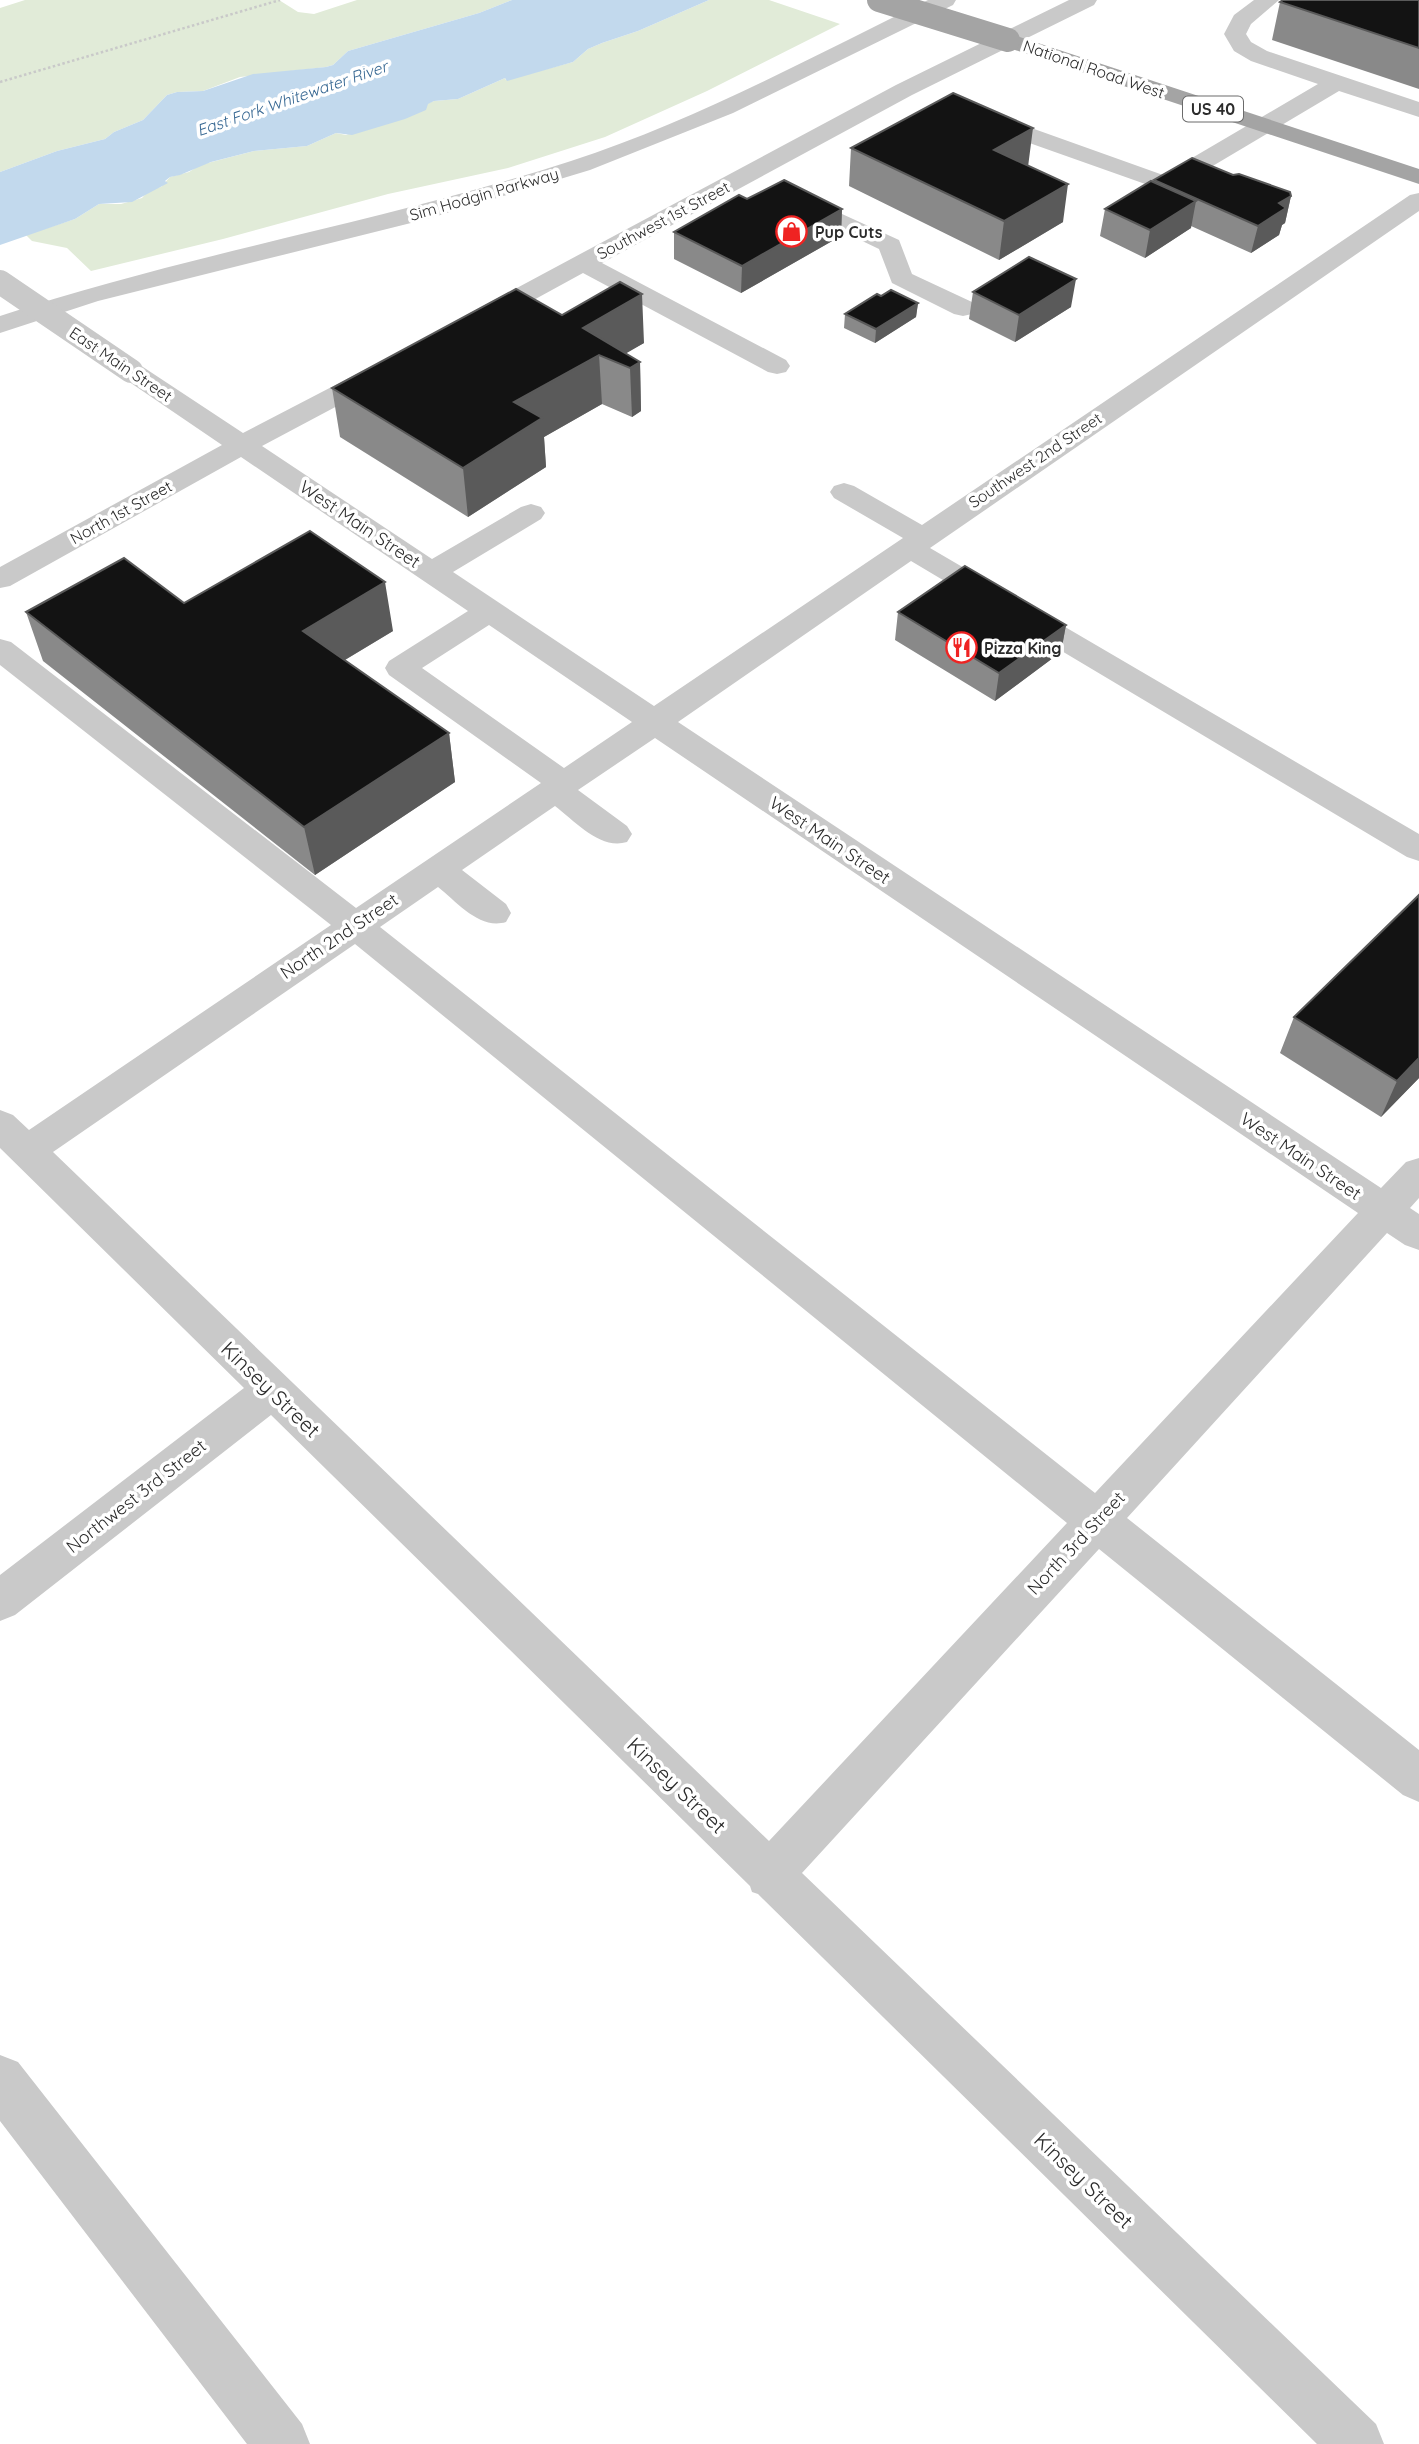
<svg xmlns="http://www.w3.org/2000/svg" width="1419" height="2444" font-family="Quicksand,sans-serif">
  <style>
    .green { fill: #e1ebd8 }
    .water { fill: #c2d9ed }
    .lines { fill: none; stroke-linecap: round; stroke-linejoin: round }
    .path { stroke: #c9c9c9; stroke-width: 2.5; stroke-dasharray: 2.5 2.5; stroke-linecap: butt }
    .minor { fill: #c9c9c9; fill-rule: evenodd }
    .major { fill: #a4a4a4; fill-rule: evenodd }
    .minor-bridge { stroke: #c9c9c9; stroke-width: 24 }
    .major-bridge { stroke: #a4a4a4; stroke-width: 24 }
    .wall { fill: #898989 }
    .shaded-wall { fill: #5a5a5a }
    .building { fill: #131313; stroke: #5a5a5a; stroke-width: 2 }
    .labels { text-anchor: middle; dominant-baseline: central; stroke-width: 7; stroke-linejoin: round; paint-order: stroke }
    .far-street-label { font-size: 16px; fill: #2c2c2c; stroke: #fff }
    .far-water-label { font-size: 16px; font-style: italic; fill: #366792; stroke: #fff }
    .shield { fill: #fff; stroke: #6b6b6b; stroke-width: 2 }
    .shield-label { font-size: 16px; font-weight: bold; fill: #2c2c2c }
    .far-poi-label { font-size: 16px; font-weight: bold; fill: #2c2c2c; stroke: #fff; text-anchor: start }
    .street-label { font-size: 18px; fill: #2c2c2c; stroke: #fff }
    .near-street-label { font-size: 21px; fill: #2c2c2c; stroke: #fff }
  </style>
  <rect width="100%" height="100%" fill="#fff"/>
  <path class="green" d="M25,0H279L298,12L314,14L357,0H512L479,13L348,51L333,65L326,67L240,77L203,91L177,92L167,95L143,120L114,132L105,139L57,151L0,172V8Z
    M709,0H769L840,24L707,91L605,137L508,168L388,194L223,239L91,271L67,248L32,241L26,235L75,219L99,204H121L142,198L150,189L161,187L170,177L189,172L200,165L254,151L307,146L336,133L346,135L434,101L458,99L505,78L506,80L573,62L588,49L602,43L638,31Z"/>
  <path class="water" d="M512,0H709L638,31L602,43L588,49L573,62L507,81L505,78L458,99L434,101L428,104L426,110L405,119L352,135L336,133L307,146L254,151L211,162L180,175L170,177L165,181L168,183L132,202L99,204L75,219L0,245V172L57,151L105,139L114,132L143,120L167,95L177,92L203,91L253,74L326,67L333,65L348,51L479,13Z"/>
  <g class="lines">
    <path class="path" d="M0,82L280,0"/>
    <path class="minor" d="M928,0H956L953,5L733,113L590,170L427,219L98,301L0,333V316C187,254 383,222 571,161C694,121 812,57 928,0Z
      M1069,0H1097L1094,5L912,95L602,263L786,360L790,366L786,372L777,374L768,372L583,273L488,325L479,327L470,325L466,319L470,313L896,85Z
      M1254,0H1279L1251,24L1246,34L1251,42L1267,51L1419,102V117L1339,91L1174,189L1165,191L976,124L972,119L976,114H992L1163,175L1318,84L1251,61L1234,51L1224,34L1234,15Z
      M796,193L899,240L912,274L972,302L976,308L972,314L963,316L954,314L892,283L879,249L787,205L784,200L787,195Z
      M1419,193V211L930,548L1419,834V861L1407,857L911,561L678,722L1381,1188L1406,1162L1419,1158V1198L1410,1208L1419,1214V1250L1405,1245L1387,1233L1127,1518L1419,1750V1802L1403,1795L1099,1549L802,1873L1376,2424L1384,2444H1317L758,1894L752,1892L750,1886L271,1415L15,1615L0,1621V1575L244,1388L0,1148V1110L13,1115L29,1130L331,925L0,665V639L11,642L356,908L541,783L389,675L385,668L389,661L468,611L241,457L10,586L0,588V567L222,445L122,377L118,371L122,365L131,363L140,365L243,433L370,367L379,365L388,367L392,373L388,379L262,446L432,559L521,507L531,504L541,507L545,513L541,519L453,572L654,706L903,538L834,498L830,492L834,486L844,483L854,486L922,525L1410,195ZM489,625L632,722L564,768L422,668ZM655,738L1358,1213L1095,1493L380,927L438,887C458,903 480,930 506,922L511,913L506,904L462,870L555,806C576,822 600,850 627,842L632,834L627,826L578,790ZM355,944L1067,1523L769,1841L53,1152Z
      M0,2055L18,2062L302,2424L310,2444H247L0,2121Z"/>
    <path class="major" d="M1008,33L1419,169V184L1000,45L997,40L1000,35Z"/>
    <path class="minor-bridge" d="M0,282L131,371"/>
    <path class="major-bridge" d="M879,0L1008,40"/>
  </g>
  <path class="wall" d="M1419,0V89L1272,40L1280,2Z
    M851,148L1028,165L1063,222L999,260L849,186Z
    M1233,175L1291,196L1285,223L1282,225L1279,235L1251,253L1191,226V228L1145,258L1100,236L1105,209L1154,182V180Z
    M747,199L842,209L841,236L741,293L674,259V232Z
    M973,292L1071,307L1015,342L969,319Z
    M881,296L918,303L916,317L875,343L844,328L845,314Z
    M562,315L644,343L625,353L640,362L641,411L632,417L602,404L544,437L546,467L468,517L340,437L332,388Z
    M184,603L393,631L345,660L449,733L455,782L315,875L43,661L26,612Z
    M898,612L1066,625L1061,652L995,701L895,640Z
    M1294,1017L1419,1078L1381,1117L1280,1053Z"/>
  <path class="shaded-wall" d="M1033,128L1028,167L994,150Z
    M1068,184L1063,222L999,260L1004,221Z
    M1291,196L1285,223L1282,225L1279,235L1251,253L1258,226L1279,203Z
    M1196,201L1191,228L1145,258L1150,230Z
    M842,209L841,236L741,293L742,266Z
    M1076,279L1071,307L1015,342L1019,315Z
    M642,294L644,343L613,361L599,355L602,404L544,437L546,467L468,517L463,468L514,402L583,328Z
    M918,303L916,317L875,343L876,329Z
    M640,362L641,411L632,417L630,368Z
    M385,582L393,631L313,679L303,631Z
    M1066,625L1061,652L995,701L999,673Z
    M449,733L455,782L315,875L304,827Z
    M1419,1058V1078L1381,1117L1397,1081Z"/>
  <path class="building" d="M1283,0H1419V48L1280,2Z
    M953,93L1033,128L994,150L1068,184L1004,221L851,148Z
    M1192,158L1233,175L1239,174L1290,192L1291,196L1279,203L1286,208L1258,226L1154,180Z
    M784,180L842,209L742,266L674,232L739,195L747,199Z
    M1151,181L1196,201L1150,230L1105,209Z
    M1029,257L1076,279L1019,315L973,292Z
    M620,282L642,294L583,328L640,362L630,368L599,355L514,402L542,418L463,468L332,388L516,289L562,315Z
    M891,290L918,303L876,329L845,314L877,294L881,296Z
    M310,531L385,582L303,631L449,733L304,827L26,612L124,558L184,603Z
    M965,566L1066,625L999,673L898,612Z
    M1419,895V1058L1397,1081L1294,1017Z"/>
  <defs>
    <symbol id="shop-ring" viewBox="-11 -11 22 22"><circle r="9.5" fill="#fff" stroke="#ef2322" stroke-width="1.5"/><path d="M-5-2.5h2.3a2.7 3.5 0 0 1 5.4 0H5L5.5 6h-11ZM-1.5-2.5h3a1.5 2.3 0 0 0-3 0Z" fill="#ef2322"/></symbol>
    <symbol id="restaurant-ring" viewBox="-11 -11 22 22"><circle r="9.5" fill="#fff" stroke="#ef2322" stroke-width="1.5"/><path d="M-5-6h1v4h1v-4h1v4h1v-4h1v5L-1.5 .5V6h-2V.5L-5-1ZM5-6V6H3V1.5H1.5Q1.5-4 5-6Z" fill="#ef2322"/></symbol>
  </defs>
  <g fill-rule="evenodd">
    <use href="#shop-ring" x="774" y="214" width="35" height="35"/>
    <use href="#restaurant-ring" x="944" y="630" width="35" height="35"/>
  </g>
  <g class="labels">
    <g class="far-street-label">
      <text transform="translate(1094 69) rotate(19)">National Road West</text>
      <text transform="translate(484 194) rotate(-16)">Sim Hodgin Parkway</text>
      <text transform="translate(663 220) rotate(-28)">Southwest 1st Street</text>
      <text transform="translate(121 364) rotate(34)">East Main Street</text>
      <text transform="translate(1035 460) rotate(-34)">Southwest 2nd Street</text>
      <text transform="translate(121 512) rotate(-29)">North 1st Street</text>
    </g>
    <g class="far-water-label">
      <text transform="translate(292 98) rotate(-19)">East Fork Whitewater River</text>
    </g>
    <rect class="shield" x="1183" y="96.5" width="60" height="25" rx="5"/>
    <g class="shield-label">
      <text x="1213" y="109">US 40</text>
    </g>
    <g class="far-poi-label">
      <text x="815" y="232">Pup Cuts</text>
      <text x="984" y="648">Pizza King</text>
    </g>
    <g class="street-label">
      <text transform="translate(360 524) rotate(34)">West Main Street</text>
      <text transform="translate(830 840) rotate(34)">West Main Street</text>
      <text transform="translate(339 936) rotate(-34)">North 2nd Street</text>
      <text transform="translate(1301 1156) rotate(34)">West Main Street</text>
      <text transform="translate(136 1496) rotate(-38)">Northwest 3rd Street</text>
      <text transform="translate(1076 1543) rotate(-47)">North 3rd Street</text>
    </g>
    <g class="near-street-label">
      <text transform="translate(271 1389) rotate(44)">Kinsey Street</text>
      <text transform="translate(677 1785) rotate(44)">Kinsey Street</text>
      <text transform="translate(1084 2180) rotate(44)">Kinsey Street</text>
    </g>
  </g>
</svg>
